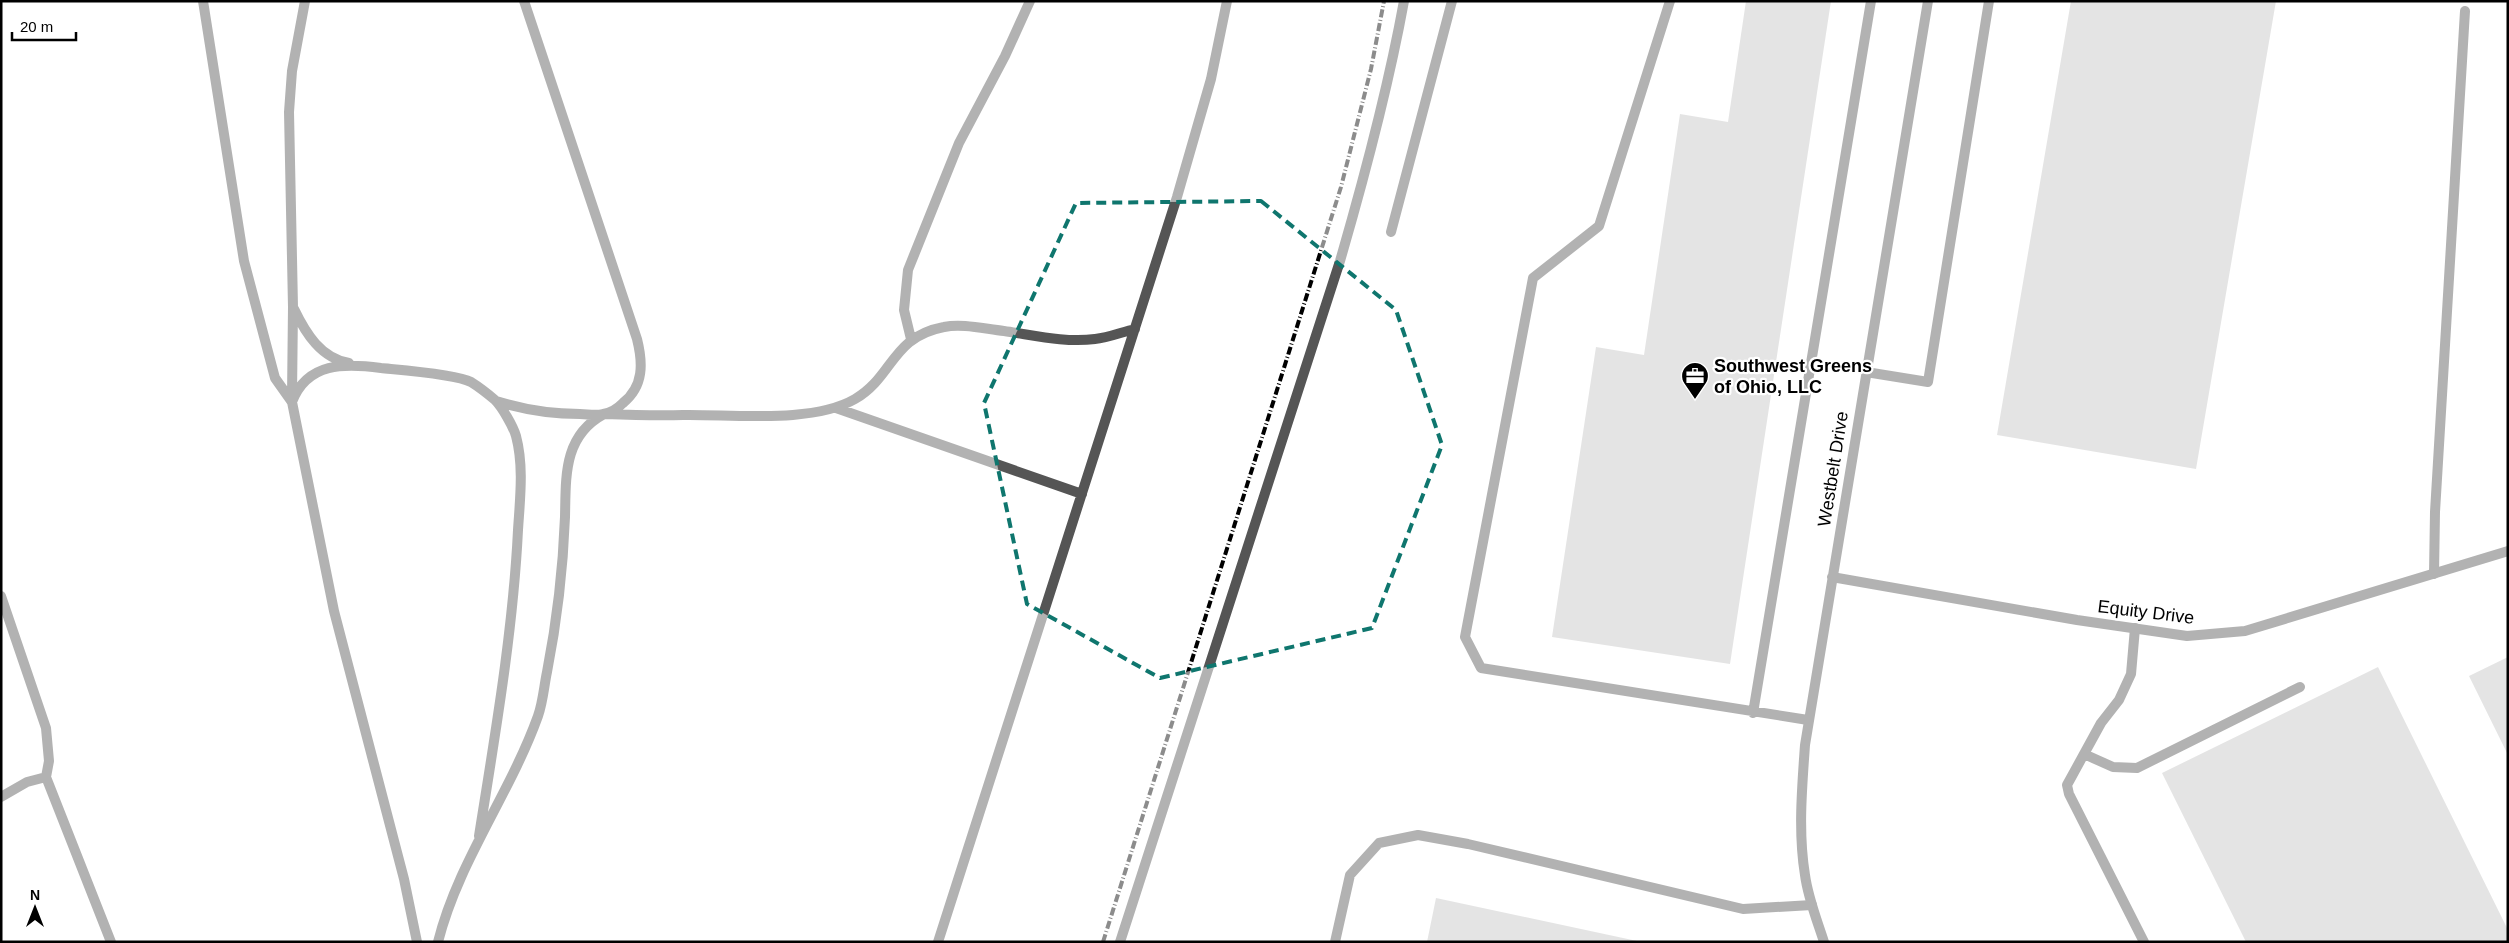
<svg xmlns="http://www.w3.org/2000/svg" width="2509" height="943" font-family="Helvetica,sans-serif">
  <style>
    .building { fill: #c4c4c4 }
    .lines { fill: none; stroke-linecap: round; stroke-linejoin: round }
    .lane { stroke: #555; stroke-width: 10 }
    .street { stroke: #555; stroke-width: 10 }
    .rail { stroke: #000; stroke-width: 4; stroke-dasharray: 8 2.5 1 2.5; stroke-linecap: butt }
    .marked { fill: none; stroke: #0f766e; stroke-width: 4; stroke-dasharray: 10 6; stroke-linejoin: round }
    .labels { text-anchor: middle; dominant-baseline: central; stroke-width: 4.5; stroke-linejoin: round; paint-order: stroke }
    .poi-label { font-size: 18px; font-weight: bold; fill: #000; stroke: #fff; text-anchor: start }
    .street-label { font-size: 18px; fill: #000; stroke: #fff }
  </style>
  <rect width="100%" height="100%" fill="#fff"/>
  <path class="building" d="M1746,1H1831L1730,664L1552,637L1596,347L1644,355L1680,114L1728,122Z
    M2071,1H2276L2196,469L1997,435Z
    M2508,657V755L2469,676Z
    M2378,667L2508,930V942H2246L2162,773Z
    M1436,898L1637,941V942H1427Z"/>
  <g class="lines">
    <path class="lane" d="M203,1L244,261L275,378L292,402L334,611L404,879L417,942
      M1670,1L1599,226L1533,278L1465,637L1481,668L1808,720
      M1391,232L1452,1
      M294,309C306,334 321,358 349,363
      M911,339L904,310L908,270L959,143L1005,56L1030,1
      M1866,372L1928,382L1989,1
      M292,396L293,307L289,112L292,71L305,1
      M496,401C525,410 551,414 580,414C587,414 596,416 603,414C611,413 618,408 623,403C644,386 643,363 637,339L524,1
      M292,402C307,362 345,363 381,368C401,370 456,374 471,382C479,387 488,394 495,400C502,407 513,426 516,436C524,466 520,499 518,530C513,632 495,735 479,836
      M836,408L1082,494
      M2434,574L2435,512L2465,11
      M1,596L46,728L49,761L46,777L27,782L1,797
      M2135,628L2131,674L2119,700L2101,723L2067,785L2069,794L2144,942
      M1753,713L1871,1
      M2084,754L2113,767L2137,768L2300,687
      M46,777L111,942
      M438,942C458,862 510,794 538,716C543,702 544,686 547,672C557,621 563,569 565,517C566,477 563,436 604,414C630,415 657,416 683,415C732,414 812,424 855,399C894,376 891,337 944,327C962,323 985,329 1004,331C1033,335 1065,343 1095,339C1108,338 1122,332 1135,329
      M938,942L1177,197L1211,79L1227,1
      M1120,942L1340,261C1365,175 1388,89 1404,1
      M1335,942L1350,875L1379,843L1418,835L1468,844L1743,909L1812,905"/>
    <path class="street" d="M1832,577L2077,620L2187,636L2245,631L2508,551
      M1824,942C1817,920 1808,898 1805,875C1798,832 1802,788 1805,745L1928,1"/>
    <path class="rail" d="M1103,942L1341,187L1371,69L1384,1"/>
  </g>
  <path d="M0 0H2509V943H0ZM1261,201L1396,310L1442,445L1372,628L1160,678L1027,604L984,403L1076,203Z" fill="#fff" fill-opacity=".55" fill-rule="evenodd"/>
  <path class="marked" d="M1261,201L1396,310L1442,445L1372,628L1160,678L1027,604L984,403L1076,203Z"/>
  <defs>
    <symbol id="office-pin" viewBox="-11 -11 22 30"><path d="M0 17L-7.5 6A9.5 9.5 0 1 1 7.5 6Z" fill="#000" stroke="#fff"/><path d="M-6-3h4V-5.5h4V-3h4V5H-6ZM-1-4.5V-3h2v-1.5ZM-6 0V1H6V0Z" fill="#fff"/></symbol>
  </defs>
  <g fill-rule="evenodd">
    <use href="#office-pin" x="1679" y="360" width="32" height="43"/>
  </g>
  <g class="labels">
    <g class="poi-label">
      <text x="1714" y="366">Southwest Greens<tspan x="1714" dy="21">of Ohio, LLC</tspan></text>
    </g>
    <g class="street-label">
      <text transform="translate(1833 469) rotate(-81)">Westbelt Drive</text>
      <text transform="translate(2146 612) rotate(7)">Equity Drive</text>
    </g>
  </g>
  <rect width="2509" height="943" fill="none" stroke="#000000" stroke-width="5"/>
  <g transform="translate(35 908)" stroke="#ffffff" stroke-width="4" paint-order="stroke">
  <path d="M0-4L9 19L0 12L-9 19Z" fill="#000000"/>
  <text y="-8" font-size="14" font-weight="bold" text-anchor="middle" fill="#000000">N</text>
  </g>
  <path d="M12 32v8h64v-8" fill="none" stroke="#000000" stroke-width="2.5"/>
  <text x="20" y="32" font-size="15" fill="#000000" stroke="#ffffff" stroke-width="4" paint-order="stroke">20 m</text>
</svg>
